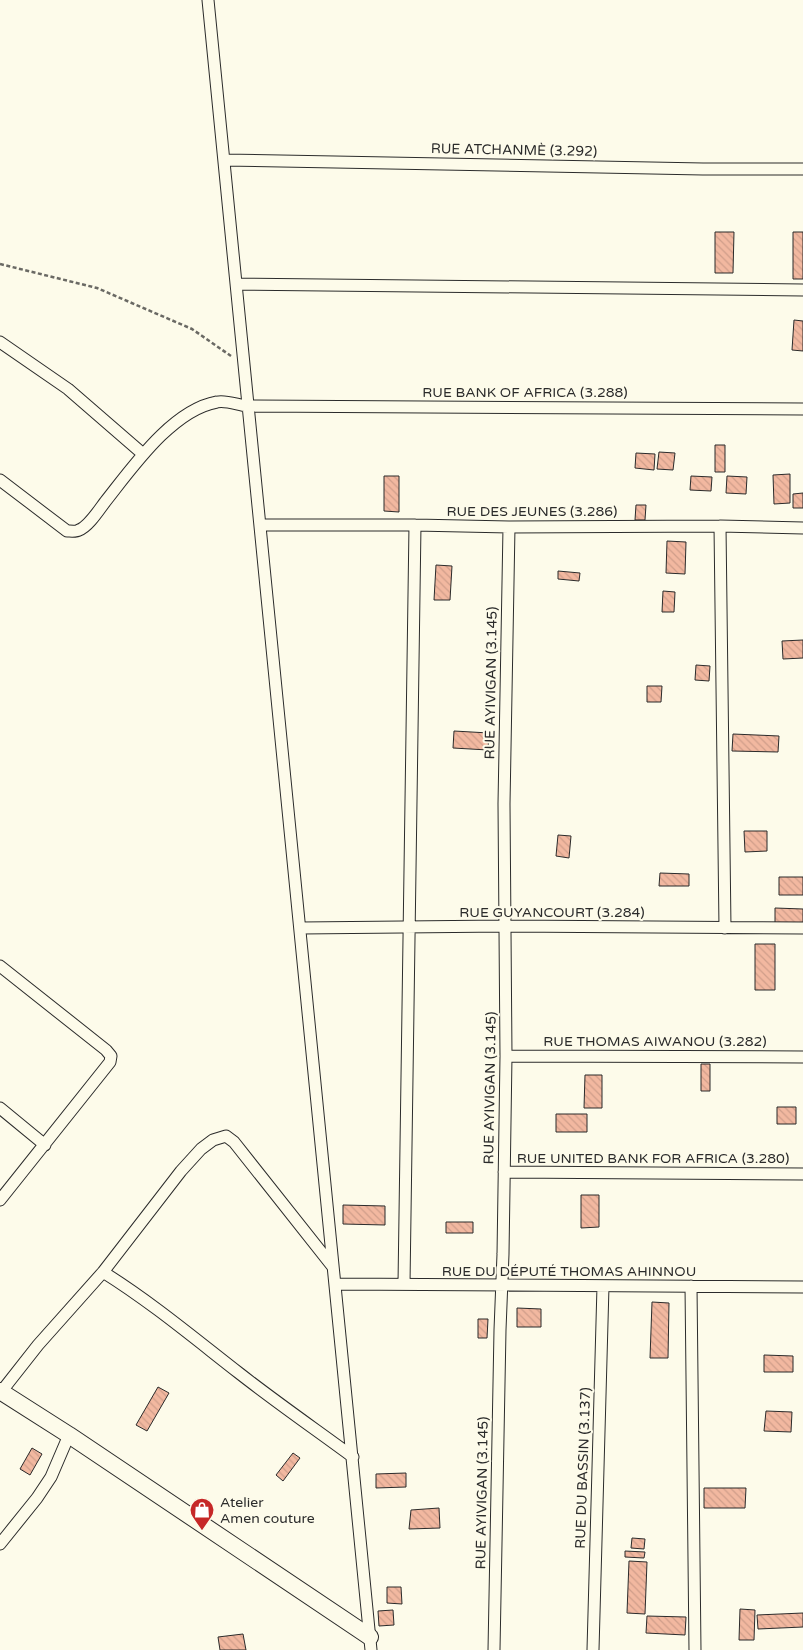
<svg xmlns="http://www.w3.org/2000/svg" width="803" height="1650" font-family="'Varela Round',sans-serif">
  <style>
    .building { fill: url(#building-back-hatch); stroke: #2b2b2b }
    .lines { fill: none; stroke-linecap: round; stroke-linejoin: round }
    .street-casing { stroke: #2b2b2b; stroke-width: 13 }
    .secondary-casing { stroke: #2b2b2b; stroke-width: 18 }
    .path { stroke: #6a6964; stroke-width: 2.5; stroke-dasharray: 4 2.5; stroke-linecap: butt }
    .street { stroke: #fdfbea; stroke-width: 11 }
    .secondary { stroke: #fdfbea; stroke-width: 16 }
    .labels { text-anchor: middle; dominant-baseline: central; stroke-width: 4; stroke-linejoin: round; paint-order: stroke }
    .street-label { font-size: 14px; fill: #2b2b2b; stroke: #fdfbea }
    .poi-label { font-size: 14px; fill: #2b2b2b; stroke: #fdfbea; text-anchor: start }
  </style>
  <defs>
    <pattern id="building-back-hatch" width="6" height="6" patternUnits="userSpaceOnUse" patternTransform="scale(1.25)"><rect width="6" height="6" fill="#f2b8a0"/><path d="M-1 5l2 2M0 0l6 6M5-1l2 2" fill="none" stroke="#d09e8a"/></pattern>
  </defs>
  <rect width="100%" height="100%" fill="#fdfbea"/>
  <path class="building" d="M715,232H734L733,273H715Z
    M793,232H803V279H793Z
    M794,320L803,321V351L792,350Z
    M715,445H725V472H715Z
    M659,452L675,453L673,470L657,469Z
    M636,453L655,454L654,470L635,468Z
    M790,474V503L774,504L773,475Z
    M384,476H399V512L384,511Z
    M691,476L712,477L711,491L690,490Z
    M727,476L747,477L746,494L726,493Z
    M803,493V508H793V494Z
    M636,505H646L645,520H635Z
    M667,541L686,542L685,574L666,573Z
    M436,565L452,566L450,600H434Z
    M558,571L580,573L579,581L558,579Z
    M663,591L675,592L674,612H662Z
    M803,640V658L783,659L782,641Z
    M696,665L710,666L709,681L695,680Z
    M647,686H662L661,702H647Z
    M454,731L489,733L488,750L453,748Z
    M733,734L779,736L778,752L732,751Z
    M744,831H767V851L745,852Z
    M558,835L571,836L569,858L556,856Z
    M660,873L689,874V886H659Z
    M779,877H803V895H779Z
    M775,908L803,909V924L775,923Z
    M755,944H775V990H755Z
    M701,1064H710V1091H701Z
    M585,1075H602V1108H584Z
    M777,1107H796V1124H777Z
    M556,1114H587V1132H556Z
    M581,1195H599V1227L581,1228Z
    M343,1205L385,1206V1225L343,1224Z
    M446,1222H473V1233H446Z
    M652,1302L669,1303L668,1358H650Z
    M517,1308L541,1309V1327H517Z
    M478,1319H488L487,1338H478Z
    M764,1355L793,1356V1372H764Z
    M158,1387L169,1393L147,1431L136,1425Z
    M766,1411L792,1412L791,1432L764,1431Z
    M32,1448L42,1454L30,1475L20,1469Z
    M293,1453L300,1458L283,1481L276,1475Z
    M406,1473V1487L376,1488V1474Z
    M704,1488H746L745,1508H704Z
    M439,1508L440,1528L409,1529L411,1510Z
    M632,1538L645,1539L644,1549L631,1548Z
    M625,1551L645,1552L644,1558L625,1557Z
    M629,1561L647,1562L645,1614L627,1613Z
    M387,1587H401L402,1604L387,1603Z
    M740,1609L755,1610L754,1640H739Z
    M393,1610L394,1625L379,1626L378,1611Z
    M803,1613V1627L758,1629L757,1615Z
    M647,1616L686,1617L685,1635L646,1633Z
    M243,1634L246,1650H220L218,1637Z"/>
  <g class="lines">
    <defs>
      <path id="street" d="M208,0L371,1650
        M224,160L703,169H803
        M237,284L803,290
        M0,342L68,389L143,454
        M0,480L67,531C70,531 76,532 79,530C88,527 99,510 105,502C132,468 172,410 217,402C226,400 238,405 247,406L803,409
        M260,525H415L509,527L720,526L803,528
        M720,526L725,928
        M301,928L504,926L803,928
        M0,966L106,1050L111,1056L110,1062L0,1200
        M506,1056L803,1057
        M0,1108L45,1145
        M504,1172L803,1174
        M103,1272C151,1302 194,1338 239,1373C276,1402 315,1429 353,1457
        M336,1284L803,1287
        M404,1284L415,525
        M691,1286L695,1650
        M1,1392L38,1345L103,1272L181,1171L201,1149L213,1140L226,1136L234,1142L333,1267
        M0,1544L37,1498L51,1477L69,1435
        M494,1650L500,1330L503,1254L506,1056L504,804L509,527
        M593,1650L603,1286"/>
      <path id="secondary" d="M0,1391L69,1435L370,1637"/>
    </defs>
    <use href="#street" class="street-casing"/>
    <use href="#secondary" class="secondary-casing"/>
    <path class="path" d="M0,264L97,288L192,329L231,356"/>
    <use href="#street" class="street"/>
    <use href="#secondary" class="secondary"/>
  </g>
  <defs>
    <symbol id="shop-pin" viewBox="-11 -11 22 30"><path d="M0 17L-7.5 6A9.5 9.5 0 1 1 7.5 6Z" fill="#c62828" stroke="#fdfbea"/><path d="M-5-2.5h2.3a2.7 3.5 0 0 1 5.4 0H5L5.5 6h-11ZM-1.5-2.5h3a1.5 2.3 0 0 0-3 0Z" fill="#fff"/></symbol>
  </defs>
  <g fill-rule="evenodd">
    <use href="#shop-pin" x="188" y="1496" width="28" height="38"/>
  </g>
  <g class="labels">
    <g class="street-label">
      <text transform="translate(514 150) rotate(1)">RUE ATCHANMÈ (3.292)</text>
      <text x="525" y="392">RUE BANK OF AFRICA (3.288)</text>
      <text x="532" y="511">RUE DES JEUNES (3.286)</text>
      <text transform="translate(491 683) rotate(-89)">RUE AYIVIGAN (3.145)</text>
      <text x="552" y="912">RUE GUYANCOURT (3.284)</text>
      <text x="655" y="1041">RUE THOMAS AIWANOU (3.282)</text>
      <text transform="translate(490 1088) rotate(-89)">RUE AYIVIGAN (3.145)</text>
      <text x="653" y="1158">RUE UNITED BANK FOR AFRICA (3.280)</text>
      <text x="569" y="1271">RUE DU DÉPUTÉ THOMAS AHINNOU</text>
      <text transform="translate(583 1468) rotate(-88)">RUE DU BASSIN (3.137)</text>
      <text transform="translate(482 1493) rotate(-89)">RUE AYIVIGAN (3.145)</text>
    </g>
    <g class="poi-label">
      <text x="220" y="1502">Atelier<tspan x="220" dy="16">Amen couture</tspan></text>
    </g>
  </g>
</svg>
